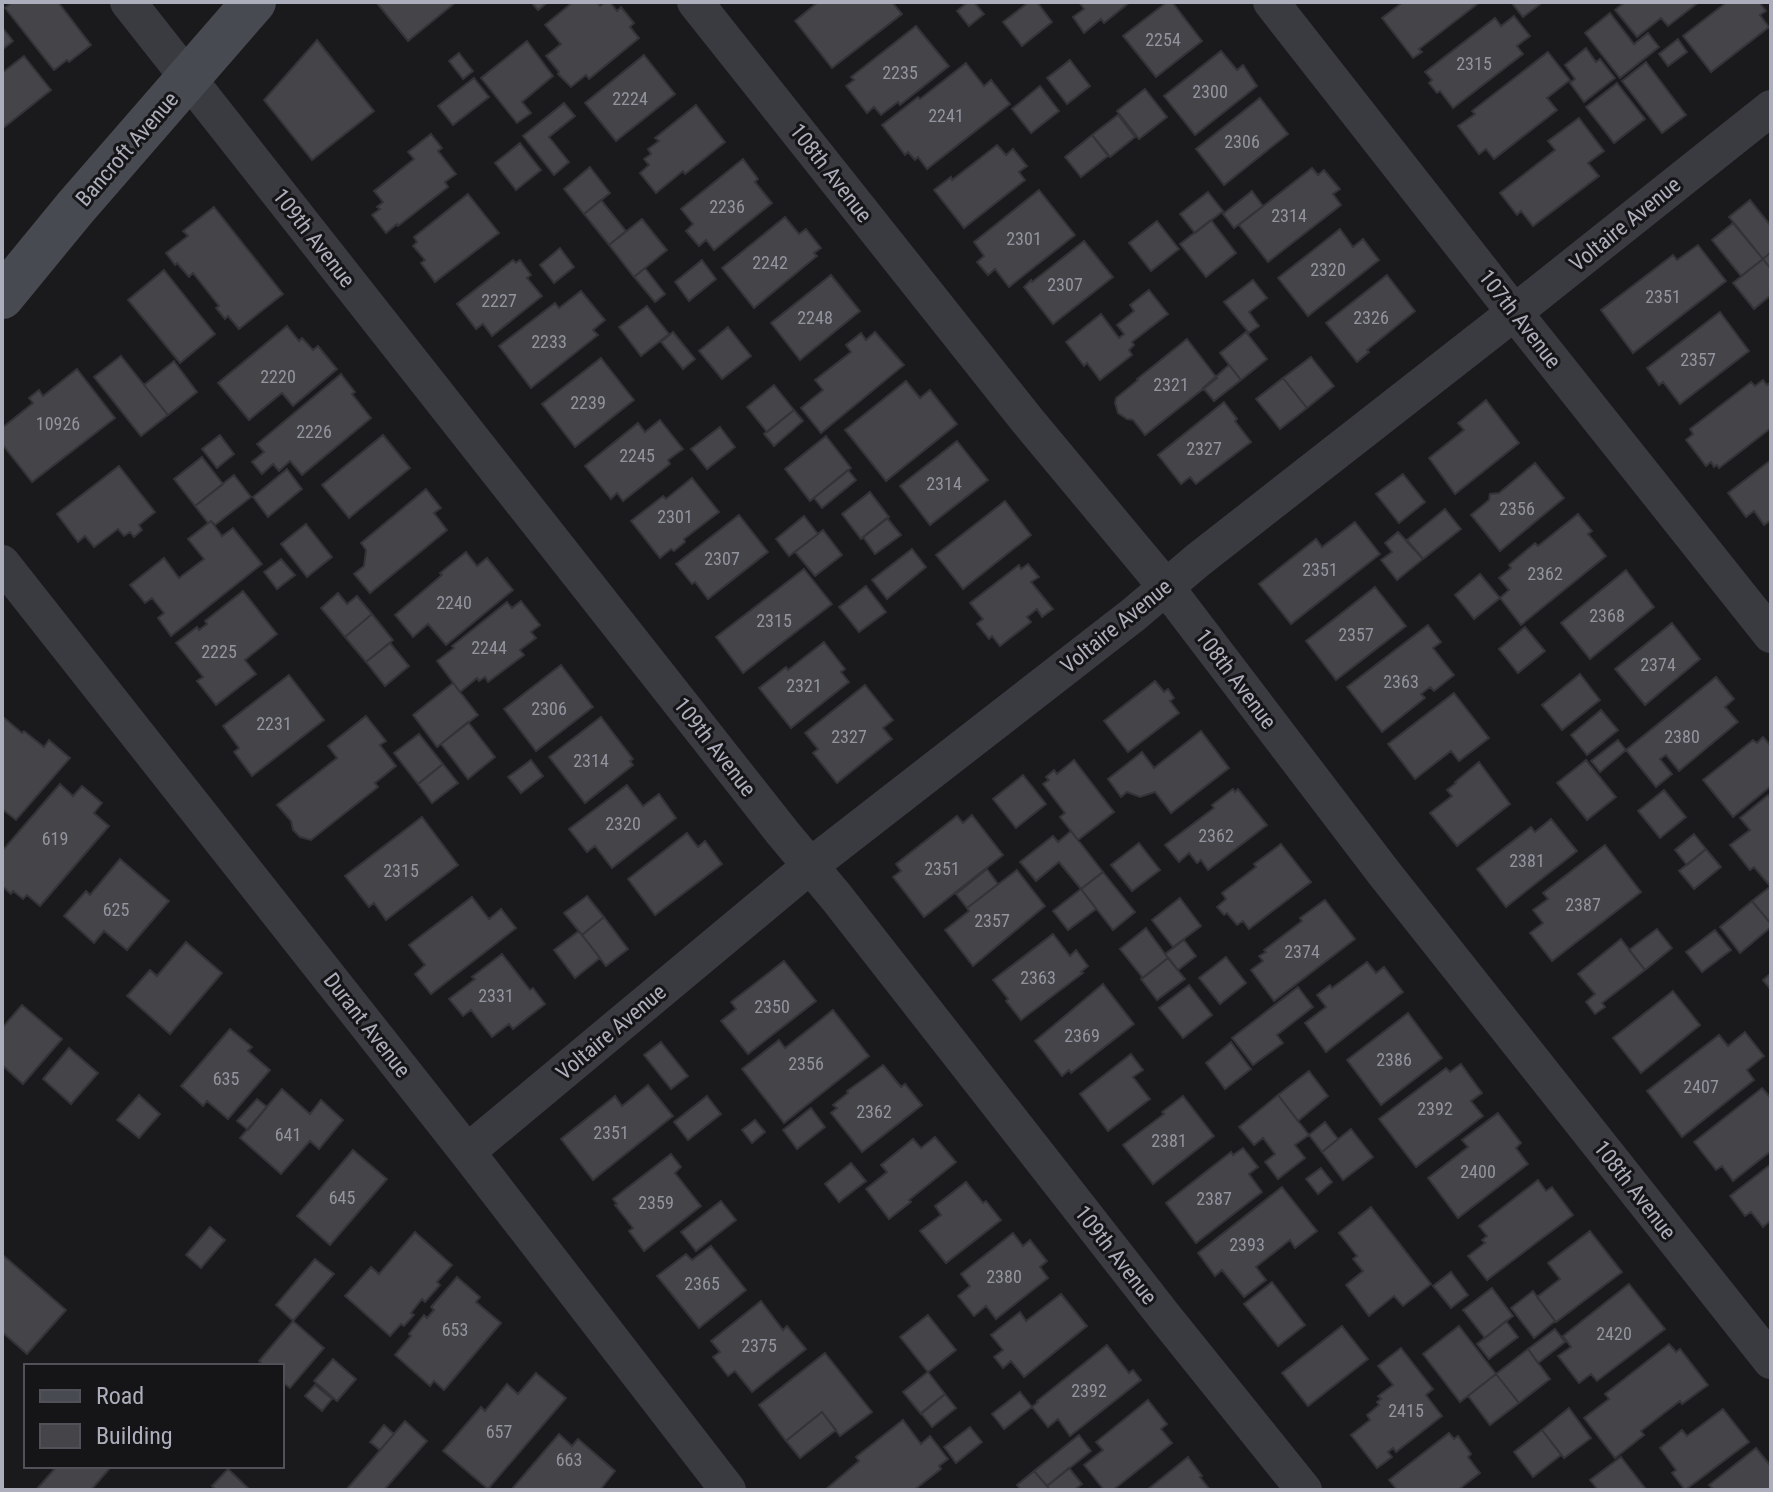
<svg xmlns="http://www.w3.org/2000/svg" width="1773" height="1492" font-family="'Roboto Condensed',sans-serif">
  <style>
    .building { fill: #444449; stroke: #343338; stroke-width: 2 }
    .lines { fill: none; stroke-linecap: round; stroke-linejoin: round }
    .minor { stroke: #3a3b41; stroke-width: 36 }
    .secondary { stroke: #484a51; stroke-width: 44 }
    .labels { text-anchor: middle; dominant-baseline: central; stroke-width: 6; stroke-linejoin: round; paint-order: stroke }
    .number-label { font-size: 18px; fill: #92949e }
    .street-label { font-size: 22px; fill: #acafbb; stroke: #151417 }
  </style>
  <rect width="100%" height="100%" fill="#1a191c"/>
  <path class="building" d="M12,2H58L91,45L69,62L67,60L54,70L5,8Z
    M376,2H456L408,41Z
    M531,2H548L538,10Z
    M573,2H597L600,6L606,2H610L617,11L621,7L634,23L630,27L639,38L589,79L586,75L571,87L558,74L559,72L546,56L561,44L545,25Z
    M818,2H892L902,14L832,68L795,21Z
    M968,2H974L984,14L969,26L957,11Z
    M1029,2H1037L1052,22L1022,46L1003,22Z
    M1079,2H1130L1104,23L1101,19L1084,33L1073,17L1084,9Z
    M1167,2H1172L1202,41L1156,77L1123,36Z
    M1403,2H1480L1419,49L1422,52L1413,58L1382,18Z
    M1511,2H1543L1523,17Z
    M1625,2H1699L1668,26L1661,18L1637,37L1615,10Z
    M1727,2H1759L1766,11L1760,15L1769,27L1711,72L1683,36Z
    M1610,13L1634,44L1648,33L1659,47L1620,78L1585,33Z
    M1514,16L1530,36L1517,46L1523,54L1453,108L1440,91L1437,93L1429,83L1432,80L1425,72L1495,18L1501,26Z
    M916,26L949,66L900,105L898,102L881,115L874,107L867,113L846,86L854,80L851,77Z
    M2,27L13,41L2,50Z
    M1678,39L1687,52L1668,66L1659,54Z
    M317,40L374,111L312,160L264,100Z
    M527,41L553,76L522,102L531,113L517,123L481,78Z
    M1586,48L1596,62L1600,59L1615,78L1584,102L1570,83L1575,79L1565,65Z
    M1221,51L1237,70L1243,65L1257,86L1195,135L1164,96Z
    M1548,52L1570,80L1547,98L1557,110L1494,159L1486,149L1479,154L1458,126L1475,114L1472,111Z
    M459,53L473,71L463,79L449,61Z
    M644,55L675,94L616,141L585,103Z
    M24,56L51,90L2,129V73Z
    M1070,60L1090,86L1067,104L1047,78Z
    M1646,62L1686,115L1662,133L1622,81Z
    M966,63L984,86L991,80L1010,104L927,169L918,157L915,160L908,152L905,155L882,125L918,97L920,99Z
    M474,78L489,97L453,125L438,106Z
    M1617,83L1645,119L1614,143L1586,107Z
    M1040,86L1059,111L1031,133L1012,109Z
    M1145,89L1167,117L1139,139L1117,111Z
    M1260,98L1288,134L1224,185L1196,149Z
    M564,103L575,116L549,137L569,162L554,175L523,136Z
    M696,105L725,142L685,174L683,171L656,193L640,173L649,165L644,159L651,154L648,149L659,141L655,138Z
    M1118,115L1135,137L1110,157L1092,135Z
    M1579,118L1604,151L1588,163L1599,176L1533,226L1521,211L1517,215L1500,193L1555,150L1548,141Z
    M431,134L442,148L438,151L456,174L445,182L448,187L398,226L397,224L386,233L372,215L380,209L377,207L383,202L374,191L414,159L408,152Z
    M1092,135L1108,156L1081,177L1065,157Z
    M520,143L541,170L516,190L495,163Z
    M997,145L1006,155L1013,149L1027,166L1019,172L1025,180L964,228L934,190L951,177L952,180Z
    M743,159L758,179L755,182L772,203L714,250L706,240L699,246L686,231L693,224L681,209Z
    M590,167L610,193L584,214L564,189Z
    M1312,168L1318,175L1324,170L1340,189L1333,194L1341,205L1268,262L1239,225Z
    M1039,190L1075,235L1009,287L995,269L988,275L977,262L984,256L974,242Z
    M1252,191L1263,206L1234,228L1223,214Z
    M1208,192L1223,211L1195,233L1180,214Z
    M468,194L499,233L435,282L421,263L425,260L413,246L417,242L414,237Z
    M601,200L626,231L609,245L584,214Z
    M1750,200L1771,226V252L1763,259L1729,217Z
    M214,207L283,294L239,329L228,316L225,319L216,308L219,306L193,273L189,277L177,263L175,265L166,253L188,236L183,231Z
    M785,217L799,234L806,229L821,248L814,253L817,256L754,308L722,268Z
    M642,219L667,250L634,277L609,245Z
    M1211,220L1236,253L1206,277L1180,244Z
    M1157,221L1179,249L1151,271L1129,243Z
    M1733,223L1763,259L1741,276L1712,240Z
    M1340,229L1353,247L1363,239L1379,260L1308,316L1278,278Z
    M1084,241L1113,277L1053,324L1024,287L1031,280L1032,282Z
    M1698,245L1726,281L1633,353L1601,310L1673,255L1677,260Z
    M560,248L574,267L554,283L540,265Z
    M1771,252V269L1763,259Z
    M1763,259L1771,269V295L1754,309L1733,283Z
    M513,260L516,263L520,260L531,275L527,278L542,296L492,336L483,324L476,329L457,304Z
    M702,260L716,279L689,301L675,282Z
    M645,268L665,294L655,302L634,277Z
    M164,270L215,334L180,363L128,300Z
    M831,275L860,311L800,360L771,323Z
    M1387,275L1415,311L1367,350L1369,352L1357,362L1326,323Z
    M1253,280L1267,298L1249,312L1259,326L1249,333L1224,302Z
    M1149,290L1168,314L1132,342L1134,345L1129,350L1132,355L1100,380L1087,363L1084,366L1066,342L1101,314L1119,338L1124,334L1117,325L1134,311L1130,305Z
    M581,291L605,320L593,330L598,335L531,388L499,346L555,303L559,308Z
    M647,306L669,334L641,356L619,327Z
    M1720,312L1749,351L1680,404L1663,382L1659,385L1647,368Z
    M287,326L299,341L302,338L313,350L318,346L337,369L293,406L282,393L249,420L218,383Z
    M728,327L751,356L722,379L699,351Z
    M673,332L695,359L683,369L661,342Z
    M875,332L904,365L821,433L801,408L823,390L815,380L851,352L846,345L861,333L866,340Z
    M1246,332L1267,359L1241,380L1220,353Z
    M1187,339L1217,378L1145,435L1133,420L1127,419L1118,413L1115,403L1116,398L1138,380L1137,379Z
    M121,356L168,415L141,436L94,377Z
    M1311,357L1334,386L1307,408L1283,378Z
    M601,358L634,400L575,447L542,404Z
    M174,361L197,392L168,415L144,385Z
    M1229,365L1241,380L1214,401L1203,388Z
    M77,369L115,418L32,482L2,444V428L33,403L29,398L39,390L43,396Z
    M341,374L355,392L352,394L371,418L302,475L290,461L279,471L273,464L262,474L252,462L264,452L257,444Z
    M1283,378L1307,408L1280,429L1256,399Z
    M1763,380L1767,385L1771,382V428L1719,468L1717,465L1714,467L1711,462L1706,466L1686,440L1693,434L1690,429L1751,382L1755,386Z
    M906,381L920,398L930,390L957,424L886,481L845,430Z
    M774,385L794,410L767,432L747,407Z
    M1486,400L1519,443L1455,494L1429,458L1464,430L1458,423Z
    M1224,402L1237,419L1235,421L1251,442L1196,484L1190,477L1181,484L1158,455Z
    M794,410L803,421L774,446L764,434Z
    M660,420L683,449L668,460L670,464L623,501L617,493L611,499L585,466L638,423L645,432Z
    M720,427L735,447L707,469L691,449Z
    M220,435L234,454L217,468L202,449Z
    M383,435L410,468L349,518L322,485Z
    M826,436L851,468L810,501L785,469Z
    M957,441L988,480L930,525L900,486Z
    M202,457L223,484L195,506L174,479Z
    M1771,460V520L1764,525L1754,511L1746,517L1728,493Z
    M1535,463L1564,498L1500,551L1471,515L1489,500L1490,494L1499,493Z
    M119,466L155,512L139,525L142,530L134,537L130,532L124,536L118,529L94,547L85,536L78,542L57,514Z
    M287,469L302,489L268,517L253,497Z
    M848,470L856,480L822,508L814,498Z
    M1403,474L1425,502L1399,523L1376,494Z
    M234,475L251,497L215,525L211,521L208,523L195,506Z
    M692,478L719,512L684,539L685,542L674,551L671,549L660,558L631,521L663,496L666,499Z
    M426,489L441,508L434,513L447,530L370,593L354,574L364,566L366,550L361,543Z
    M870,492L889,517L861,539L842,514Z
    M1005,501L1031,535L963,589L936,555Z
    M1445,509L1461,529L1423,559L1407,540Z
    M1578,514L1592,531L1588,534L1606,556L1521,625L1500,598L1509,590L1499,578L1511,568L1509,565L1535,543L1538,546Z
    M739,515L768,552L708,599L695,582L692,584L676,564Z
    M804,516L818,534L789,556L776,539Z
    M887,518L901,535L875,554L863,537Z
    M211,521L222,536L233,528L262,564L171,636L158,618L164,613L152,598L145,603L130,585L164,558L179,578L204,559L188,539Z
    M1355,522L1380,554L1291,624L1259,584L1316,539L1322,547Z
    M306,524L332,557L307,577L281,544Z
    M823,530L842,555L815,576L795,552Z
    M1398,532L1423,559L1397,580L1381,560L1392,552L1385,543Z
    M912,549L926,567L887,599L872,580Z
    M466,552L477,566L487,558L513,590L446,645L428,624L413,637L395,615L442,575L440,573Z
    M281,559L295,575L277,589L264,572Z
    M1028,564L1039,577L1031,582L1053,609L1042,617L1037,609L1027,617L1031,622L1000,646L992,636L989,639L977,624L983,619L970,603L1019,565L1021,569Z
    M804,569L832,604L743,673L716,637Z
    M1626,570L1654,607L1590,659L1561,623Z
    M1480,574L1500,598L1474,619L1455,595Z
    M866,586L886,612L859,632L839,607Z
    M1375,587L1406,626L1336,680L1306,641Z
    M243,591L277,634L245,660L256,674L216,705L197,681L203,677L176,643L197,627L199,630L207,624L205,621Z
    M338,593L347,604L357,596L372,614L345,637L321,608Z
    M521,601L540,625L531,632L536,638L520,650L524,655L488,682L485,677L479,681L477,678L460,692L437,661L454,648L452,646L507,602L512,608Z
    M372,614L393,640L366,662L345,637Z
    M1672,623L1700,659L1645,705L1615,669Z
    M1428,625L1441,642L1433,648L1454,675L1434,691L1430,687L1421,694L1425,698L1382,732L1347,687Z
    M1525,627L1545,651L1518,673L1499,649Z
    M824,642L845,669L841,672L849,682L791,728L759,688L786,667L788,670Z
    M390,643L409,666L385,686L366,662Z
    M561,665L593,707L536,751L504,709Z
    M1580,674L1600,700L1562,730L1542,705Z
    M289,675L324,720L252,776L234,752L239,748L223,726Z
    M1716,677L1734,699L1725,707L1738,722L1679,771L1666,755L1660,759L1672,774L1656,787L1626,750Z
    M1155,681L1164,692L1168,689L1174,698L1170,701L1179,713L1128,752L1104,721Z
    M453,683L478,715L437,747L413,715Z
    M865,685L893,720L883,728L892,739L837,783L813,753L818,749L805,733Z
    M1454,693L1489,738L1459,761L1451,751L1415,779L1388,744Z
    M1601,710L1618,730L1587,755L1571,735Z
    M2,716L22,733L24,731L44,747L49,740L70,758L16,820L2,809Z
    M366,716L386,741L380,745L396,766L375,783L378,787L311,840L300,837L293,830L291,821L277,805L337,758L328,746Z
    M601,717L633,759L630,761L633,765L585,803L549,757Z
    M468,722L495,757L468,779L441,744Z
    M1201,731L1229,768L1171,813L1155,792L1140,797L1127,792L1121,797L1108,779L1142,752L1154,768Z
    M419,734L443,764L418,784L394,753Z
    M1763,737L1771,746V786L1733,817L1703,780L1753,740L1757,743Z
    M1618,740L1626,750L1600,772L1591,761Z
    M531,760L543,776L521,793L508,777Z
    M1074,760L1114,812L1078,840L1060,817L1065,813L1043,784L1049,780L1046,777L1054,770L1057,774Z
    M1586,760L1616,797L1587,820L1557,783Z
    M1479,762L1510,804L1457,846L1430,813L1452,796L1447,790L1456,783L1455,782Z
    M443,764L458,783L432,803L418,784Z
    M1023,775L1046,804L1016,828L993,799Z
    M60,784L73,796L82,786L102,803L94,813L109,826L40,906L27,895L23,899L13,891L11,894L2,886V851Z
    M627,785L643,806L659,794L676,818L612,868L595,846L587,852L569,829Z
    M1233,789L1235,792L1238,789L1267,825L1208,870L1201,860L1197,863L1189,853L1179,862L1165,845L1214,808L1212,805Z
    M1664,790L1686,817L1660,838L1638,811Z
    M1768,795L1771,798L1770,886L1754,867L1750,870L1730,845L1750,830L1740,818Z
    M972,815L1003,855L924,917L893,877L901,871L896,864L957,816L963,823Z
    M422,817L458,865L386,920L374,903L369,907L345,876Z
    M1551,819L1577,851L1506,907L1477,869L1531,827L1535,832Z
    M1071,831L1103,872L1081,889L1059,862L1036,881L1020,862L1053,836L1058,842Z
    M687,833L698,847L705,841L722,864L655,915L628,879Z
    M1694,834L1706,849L1687,865L1675,850Z
    M1139,843L1160,870L1132,891L1111,865Z
    M1281,844L1311,882L1249,929L1243,921L1237,925L1227,913L1224,915L1217,907L1226,899L1222,893L1256,867L1254,864Z
    M1605,845L1641,892L1552,961L1530,933L1543,923L1533,910L1548,899L1543,893Z
    M1706,849L1721,867L1694,889L1679,871Z
    M120,859L169,901L127,950L104,931L94,943L64,916L86,891L90,895Z
    M987,869L998,884L967,908L956,894Z
    M1017,870L1045,906L973,966L945,930L969,911L967,908Z
    M1103,872L1135,912L1113,930L1081,889Z
    M1771,886V924L1752,901Z
    M1081,889L1096,909L1068,930L1053,911Z
    M587,896L604,917L582,935L564,913Z
    M472,897L489,919L501,909L516,928L431,994L415,974L425,965L409,945Z
    M1180,898L1201,926L1173,947L1152,920Z
    M1325,900L1355,939L1274,1001L1251,970L1263,961L1259,956L1266,952L1264,950L1302,921L1300,918Z
    M1752,901L1771,924V927L1740,953L1720,927Z
    M604,917L628,949L606,966L582,935Z
    M1146,928L1168,958L1143,978L1120,949Z
    M1657,929L1672,948L1645,970L1629,950Z
    M1715,930L1731,950L1702,972L1686,952Z
    M579,931L600,958L575,978L554,950Z
    M1053,934L1070,956L1076,950L1088,966L1081,972L1083,973L1021,1020L1006,1001L1008,999L993,980Z
    M1621,939L1645,970L1602,1003L1605,1007L1595,1014L1586,1002L1595,994L1578,974Z
    M1184,940L1196,956L1178,970L1165,954Z
    M186,942L222,973L170,1034L127,996L150,970L157,976Z
    M502,954L530,990L533,988L545,1004L513,1029L509,1024L492,1037L471,1010L463,1016L449,999L475,979L472,977Z
    M1226,957L1246,983L1220,1004L1199,978Z
    M1168,958L1185,979L1157,1000L1141,979Z
    M784,961L816,1001L748,1054L721,1021L736,1009L731,1002Z
    M1367,962L1376,973L1384,967L1403,992L1326,1052L1305,1023L1326,1007L1317,995L1330,985L1332,988Z
    M1771,973V990L1763,980Z
    M1103,984L1134,1024L1071,1073L1069,1070L1062,1076L1035,1041Z
    M1189,985L1212,1015L1183,1038L1159,1008Z
    M1298,987L1313,1007L1277,1035L1283,1043L1253,1065L1232,1038Z
    M1673,991L1700,1025L1641,1073L1613,1038Z
    M22,1005L62,1039L23,1084L2,1065V1028Z
    M833,1010L869,1056L784,1123L742,1069L779,1040L785,1048Z
    M1408,1013L1442,1058L1381,1105L1347,1060Z
    M230,1029L252,1047L248,1051L270,1070L228,1119L207,1101L203,1106L181,1086Z
    M1745,1032L1764,1056L1747,1070L1754,1080L1682,1137L1647,1091L1719,1035L1728,1046Z
    M661,1042L688,1076L671,1089L644,1055Z
    M1231,1042L1251,1069L1225,1089L1206,1063Z
    M69,1048L98,1073L71,1104L43,1079Z
    M1131,1054L1143,1070L1133,1077L1150,1099L1108,1131L1080,1094Z
    M1461,1064L1482,1093L1471,1101L1483,1116L1416,1167L1379,1119L1446,1068L1450,1072Z
    M883,1065L901,1087L905,1084L922,1105L862,1152L831,1113L837,1108L833,1105L848,1093L847,1091Z
    M1309,1071L1328,1096L1298,1121L1278,1095Z
    M648,1085L673,1116L593,1180L561,1139L615,1096L622,1106Z
    M1762,1088L1771,1098V1151L1733,1181L1722,1166L1716,1170L1694,1142Z
    M282,1089L310,1114L321,1100L343,1120L319,1149L310,1141L281,1174L240,1138Z
    M139,1095L160,1114L139,1138L117,1120Z
    M1278,1095L1309,1135L1295,1145L1305,1158L1278,1179L1265,1162L1275,1154L1263,1138L1254,1145L1239,1127Z
    M707,1096L721,1114L688,1140L674,1122Z
    M1183,1096L1214,1136L1153,1184L1123,1145L1164,1114L1162,1112Z
    M257,1099L267,1107L248,1130L237,1121Z
    M811,1108L825,1127L797,1149L783,1130Z
    M1498,1113L1521,1143L1516,1148L1528,1164L1458,1218L1428,1178L1468,1147L1462,1140Z
    M755,1120L765,1132L752,1143L742,1130Z
    M1325,1122L1338,1139L1322,1152L1309,1135Z
    M1351,1129L1373,1157L1343,1180L1322,1152Z
    M935,1137L956,1162L909,1200L911,1202L889,1219L866,1189L887,1172L881,1165L913,1139L921,1148Z
    M1243,1148L1258,1167L1249,1174L1262,1192L1196,1243L1166,1203L1231,1152L1233,1155Z
    M353,1150L387,1179L330,1245L297,1216Z
    M671,1154L681,1167L675,1173L701,1206L644,1251L629,1231L633,1228L615,1205L617,1204L613,1199Z
    M851,1163L866,1181L839,1202L825,1184Z
    M1771,1164V1220L1763,1227L1751,1212L1745,1216L1730,1196Z
    M1321,1168L1332,1182L1318,1194L1306,1179Z
    M1538,1180L1546,1191L1552,1187L1573,1215L1487,1280L1468,1256L1485,1243L1482,1240L1487,1236L1479,1226Z
    M966,1182L983,1203L986,1201L1001,1220L946,1263L920,1231L941,1215L935,1206Z
    M1282,1187L1317,1231L1295,1248L1290,1240L1256,1267L1266,1280L1244,1297L1222,1270L1215,1276L1198,1253Z
    M721,1201L736,1220L696,1251L681,1232Z
    M1371,1207L1431,1284L1403,1306L1394,1296L1369,1316L1346,1285L1363,1271L1353,1259L1357,1256L1339,1233Z
    M210,1227L225,1240L201,1268L186,1255Z
    M1590,1231L1622,1272L1556,1322L1537,1297L1560,1279L1548,1263Z
    M415,1232L452,1265L437,1282L440,1285L425,1302L422,1299L411,1313L414,1315L404,1326L401,1324L390,1336L345,1296L371,1267L379,1274Z
    M1013,1233L1023,1246L1030,1240L1047,1261L1040,1267L1048,1278L996,1319L986,1306L974,1316L958,1296L970,1286L961,1274Z
    M711,1246L746,1290L699,1328L657,1276L686,1254L692,1260Z
    M4,1256L66,1310L27,1354L2,1332V1259Z
    M315,1259L334,1274L293,1321L276,1305Z
    M1451,1272L1468,1295L1451,1308L1433,1286Z
    M457,1277L480,1297L476,1302L501,1323L444,1390L434,1381L430,1386L395,1355L411,1336L409,1334L424,1315L427,1318L434,1310L431,1307Z
    M1272,1282L1305,1325L1278,1346L1244,1304Z
    M1629,1284L1665,1329L1597,1381L1591,1374L1579,1383L1558,1356L1571,1347L1563,1336Z
    M1492,1288L1513,1316L1485,1338L1463,1310Z
    M1533,1291L1555,1321L1534,1338L1511,1308Z
    M1061,1294L1087,1326L1024,1377L1011,1361L1003,1368L994,1357L1003,1350L991,1335L1020,1312L1026,1321Z
    M761,1301L783,1330L787,1326L806,1349L752,1392L735,1371L728,1376L713,1357L720,1352L711,1341Z
    M928,1315L956,1350L928,1372L900,1337Z
    M293,1321L324,1348L290,1388L282,1382V1366H264L259,1361Z
    M1506,1321L1518,1337L1489,1359L1477,1344Z
    M1342,1326L1368,1359L1308,1406L1282,1373Z
    M1459,1326L1496,1374L1460,1402L1423,1354Z
    M1555,1329L1565,1342L1538,1363L1528,1349Z
    M1669,1344L1676,1352L1680,1349L1708,1385L1682,1404L1680,1401L1641,1431L1644,1435L1615,1458L1584,1418L1609,1399L1605,1394Z
    M1107,1345L1129,1373L1133,1370L1141,1380L1070,1436L1058,1419L1048,1427L1032,1407L1038,1402L1037,1401Z
    M1401,1348L1433,1389L1426,1395L1442,1416L1396,1452L1393,1448L1388,1452L1392,1457L1377,1468L1351,1435L1370,1420L1367,1415L1379,1405L1377,1402L1381,1399L1378,1396L1393,1385L1378,1366Z
    M1528,1349L1550,1379L1519,1403L1496,1374Z
    M825,1353L872,1412L840,1436L822,1412L786,1441L759,1405Z
    M333,1359L356,1379L337,1401L314,1381Z
    M928,1372L945,1394L921,1414L903,1392Z
    M536,1373L566,1398L488,1489L443,1451L481,1407L485,1411L507,1384L518,1394Z
    M1496,1374L1519,1403L1490,1425L1468,1396Z
    M315,1385L332,1399L322,1411L305,1396Z
    M1020,1392L1032,1407L1004,1429L992,1414Z
    M945,1394L956,1408L932,1427L921,1413Z
    M1148,1400L1167,1424L1161,1429L1172,1443L1113,1490H1104L1084,1465L1103,1450L1096,1442Z
    M1569,1408L1591,1438L1564,1458L1542,1430Z
    M1723,1409L1749,1442L1685,1490L1672,1473L1676,1470L1660,1448L1682,1430L1687,1436Z
    M822,1412L836,1430L800,1458L786,1441Z
    M903,1420L921,1444L930,1436L948,1459L939,1466L941,1469L914,1490H825L859,1461L856,1457Z
    M405,1421L427,1441L384,1490H346Z
    M384,1425L394,1434L380,1450L370,1442Z
    M970,1427L982,1442L956,1463L944,1447Z
    M1542,1430L1561,1455L1533,1477L1514,1452Z
    M1449,1433L1454,1439L1458,1436L1471,1454L1468,1457L1480,1473L1458,1490H1397L1389,1480Z
    M559,1434L572,1446L578,1439L615,1471L600,1490H511Z
    M1079,1435L1091,1451L1047,1486L1034,1471Z
    M1756,1448L1769,1464L1771,1463V1490H1710L1712,1488L1709,1485Z
    M1188,1457L1202,1476L1200,1477L1210,1490H1147Z
    M1621,1457L1645,1488L1642,1490H1598L1590,1480Z
    M57,1466H110L111,1467L91,1490H36Z
    M1069,1468L1082,1484L1074,1490H1050L1047,1486Z
    M228,1469L250,1490H216L212,1486Z
    M1034,1471L1047,1486L1050,1490H1021L1017,1485Z"/>
  <g class="lines">
    <path class="minor" d="M128,2L782,832L837,898L1164,1316L1304,1490
      M695,2L1027,420L1166,587L1384,873L1771,1361
      M1271,2L1514,312L1771,635
      M2,563L467,1152L728,1490
      M467,1152L810,866L1133,615L1198,560L1496,327L1771,108"/>
    <path class="secondary" d="M2,297L75,208L254,2"/>
  </g>
  <g class="labels">
    <g class="number-label">
      <text x="1163" y="39">2254</text>
      <text x="1474" y="63">2315</text>
      <text x="900" y="72">2235</text>
      <text x="1210" y="91">2300</text>
      <text x="630" y="98">2224</text>
      <text x="946" y="115">2241</text>
      <text x="1242" y="141">2306</text>
      <text x="727" y="206">2236</text>
      <text x="1289" y="215">2314</text>
      <text x="1024" y="238">2301</text>
      <text x="770" y="262">2242</text>
      <text x="1328" y="269">2320</text>
      <text x="1065" y="284">2307</text>
      <text x="1663" y="296">2351</text>
      <text x="499" y="300">2227</text>
      <text x="815" y="317">2248</text>
      <text x="1371" y="317">2326</text>
      <text x="549" y="341">2233</text>
      <text x="1698" y="359">2357</text>
      <text x="278" y="376">2220</text>
      <text x="1171" y="384">2321</text>
      <text x="588" y="402">2239</text>
      <text x="58" y="423">10926</text>
      <text x="314" y="431">2226</text>
      <text x="1204" y="448">2327</text>
      <text x="637" y="455">2245</text>
      <text x="944" y="483">2314</text>
      <text x="1517" y="508">2356</text>
      <text x="675" y="516">2301</text>
      <text x="722" y="558">2307</text>
      <text x="1320" y="569">2351</text>
      <text x="1545" y="573">2362</text>
      <text x="454" y="602">2240</text>
      <text x="1607" y="615">2368</text>
      <text x="774" y="620">2315</text>
      <text x="1356" y="634">2357</text>
      <text x="489" y="647">2244</text>
      <text x="219" y="651">2225</text>
      <text x="1658" y="664">2374</text>
      <text x="1401" y="681">2363</text>
      <text x="804" y="685">2321</text>
      <text x="549" y="708">2306</text>
      <text x="274" y="723">2231</text>
      <text x="849" y="736">2327</text>
      <text x="1682" y="736">2380</text>
      <text x="591" y="760">2314</text>
      <text x="623" y="823">2320</text>
      <text x="1216" y="835">2362</text>
      <text x="55" y="838">619</text>
      <text x="1527" y="860">2381</text>
      <text x="942" y="868">2351</text>
      <text x="401" y="870">2315</text>
      <text x="1583" y="904">2387</text>
      <text x="116" y="909">625</text>
      <text x="992" y="920">2357</text>
      <text x="1302" y="951">2374</text>
      <text x="1038" y="977">2363</text>
      <text x="496" y="995">2331</text>
      <text x="772" y="1006">2350</text>
      <text x="1082" y="1035">2369</text>
      <text x="1394" y="1059">2386</text>
      <text x="806" y="1063">2356</text>
      <text x="226" y="1078">635</text>
      <text x="1701" y="1086">2407</text>
      <text x="1435" y="1108">2392</text>
      <text x="874" y="1111">2362</text>
      <text x="611" y="1132">2351</text>
      <text x="288" y="1134">641</text>
      <text x="1169" y="1140">2381</text>
      <text x="1478" y="1171">2400</text>
      <text x="342" y="1197">645</text>
      <text x="1214" y="1198">2387</text>
      <text x="656" y="1202">2359</text>
      <text x="1247" y="1244">2393</text>
      <text x="1004" y="1276">2380</text>
      <text x="702" y="1283">2365</text>
      <text x="455" y="1329">653</text>
      <text x="1614" y="1333">2420</text>
      <text x="759" y="1345">2375</text>
      <text x="1089" y="1390">2392</text>
      <text x="1406" y="1410">2415</text>
      <text x="499" y="1431">657</text>
      <text x="569" y="1459">663</text>
    </g>
    <g class="street-label">
      <text transform="translate(127 149) rotate(-49)">Bancroft Avenue</text>
      <text transform="translate(831 173) rotate(52)">108th Avenue</text>
      <text transform="translate(1625 224) rotate(-39)">Voltaire Avenue</text>
      <text transform="translate(314 238) rotate(52)">109th Avenue</text>
      <text transform="translate(1520 319) rotate(52)">107th Avenue</text>
      <text transform="translate(1116 626) rotate(-39)">Voltaire Avenue</text>
      <text transform="translate(1236 679) rotate(53)">108th Avenue</text>
      <text transform="translate(715 747) rotate(52)">109th Avenue</text>
      <text transform="translate(367 1025) rotate(52)">Durant Avenue</text>
      <text transform="translate(611 1032) rotate(-40)">Voltaire Avenue</text>
      <text transform="translate(1635 1190) rotate(52)">108th Avenue</text>
      <text transform="translate(1116 1255) rotate(52)">109th Avenue</text>
    </g>
  </g>
  <rect width="1773" height="1492" fill="none" stroke="#acafbb" stroke-width="8"/>
  <rect x="24" y="1364" width="260" height="104" fill="#151417" stroke="#515259" stroke-width="2"/>
  <rect x="40" y="1390" width="40" height="12" fill="#484a51" stroke="#515259" stroke-width="2"/>
  <text x="96" y="1404" font-size="24" fill="#acafbb">Road</text>
  <rect x="40" y="1424" width="40" height="24" fill="#444449" stroke="#515259" stroke-width="2"/>
  <text x="96" y="1444" font-size="24" fill="#acafbb">Building</text>
</svg>
